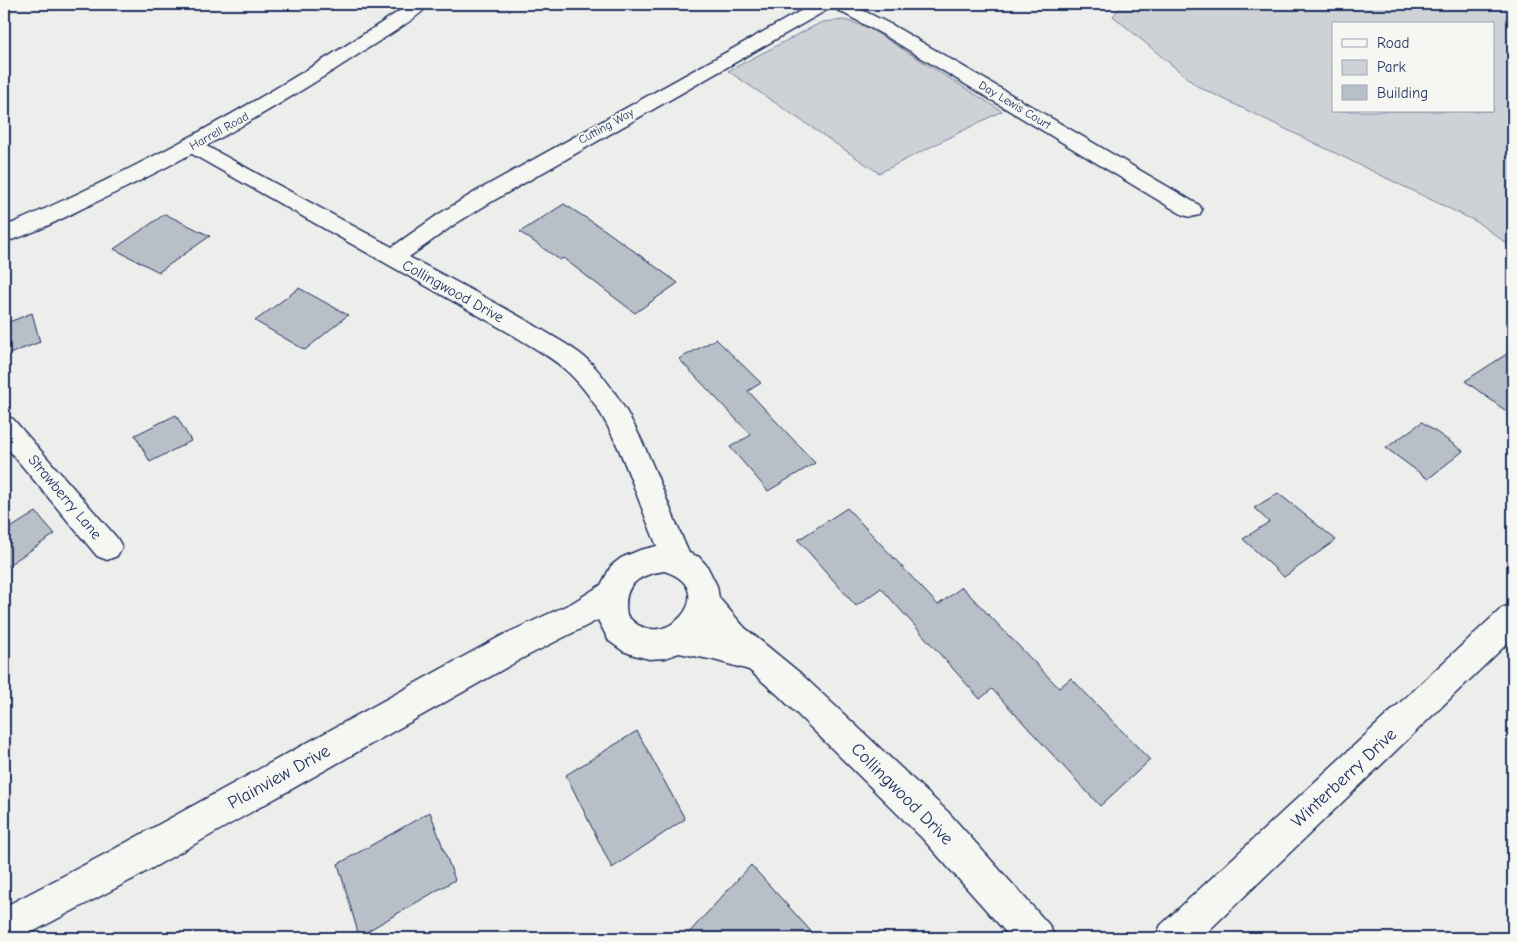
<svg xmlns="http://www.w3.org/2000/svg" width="1517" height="942" font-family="'Comic Neue',sans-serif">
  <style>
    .green { fill: #ced2d7; stroke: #74809a; fill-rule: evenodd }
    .building { fill: #b9bfc8; stroke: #1b2f5e }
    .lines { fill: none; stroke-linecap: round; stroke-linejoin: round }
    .minor-casing { stroke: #1b2f5e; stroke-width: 3 }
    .tertiary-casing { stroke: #1b2f5e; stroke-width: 3 }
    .minor { fill: #f6f6f2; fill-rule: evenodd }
    .tertiary { fill: #f6f6f2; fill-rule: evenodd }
    .labels { text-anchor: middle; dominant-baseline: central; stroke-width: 4; stroke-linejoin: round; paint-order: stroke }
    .far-street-label { font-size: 12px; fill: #1b2f5e; stroke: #f6f6f2 }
    .street-label { font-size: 15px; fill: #1b2f5e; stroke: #f6f6f2 }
    .near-street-label { font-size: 18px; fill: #1b2f5e; stroke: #f6f6f2 }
  </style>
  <rect width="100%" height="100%" fill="#edeeec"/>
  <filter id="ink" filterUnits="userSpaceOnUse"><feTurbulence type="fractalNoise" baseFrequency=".02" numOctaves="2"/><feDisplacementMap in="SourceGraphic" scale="10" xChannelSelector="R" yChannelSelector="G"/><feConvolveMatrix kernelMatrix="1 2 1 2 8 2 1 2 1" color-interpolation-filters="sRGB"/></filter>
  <g filter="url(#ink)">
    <path class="green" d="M1123,4H1513V248L1477,222L1197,86L1113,16ZM1333,24H1493V111H1333Z
      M845,20L867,27L1002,111L879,173L728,71L822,22Z"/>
    <path class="building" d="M564,204L605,230L678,283L635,313L563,258L560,260L520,232Z
      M165,214L210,236L159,272L114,249Z
      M299,288L348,315L305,350L255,321Z
      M32,313L40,342L4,356V324Z
      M716,339L761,383L748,391L815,463L768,491L730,447L751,435L679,359Z
      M1513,350V416L1465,381Z
      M176,415L191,441L150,462L135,435Z
      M1422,422L1463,451L1428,479L1386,448Z
      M1278,493L1336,540L1284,577L1243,539L1269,522L1254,508Z
      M847,508L938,605L962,587L1059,688L1071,678L1150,760L1100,806L992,689L980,699L881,588L856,606L798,540Z
      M36,512L55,534L4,568V532Z
      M637,731L685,819L612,868L566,775Z
      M430,812L455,880L359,936L338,864Z
      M751,865L817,938H684Z"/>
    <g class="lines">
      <defs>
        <path id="minor" d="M813,4H850L894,26L1199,205L1202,210L1199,215L1191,217L1183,215L882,34L832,7L491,202L455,224L409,257C453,280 497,303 539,328C557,339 577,349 592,364C641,417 660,489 689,553L699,557L707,566L717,586L719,598L745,628L800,673L948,812L1049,925L1055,938H1011L922,838L778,695L749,670L714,660L679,653L665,658L649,659L634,655L623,651L609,641L598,620L523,658L133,879L21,938H4V907L107,853L501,636L572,603L601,585L611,566L621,558L640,550L657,546C632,488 616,419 570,374C554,358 532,347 513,335L185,150L182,146L185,142L192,140L199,142L392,247L439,214L475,192ZM664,571C725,589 661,659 627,615C622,586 637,575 664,571Z
          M4,416L13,419L117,538L122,547L117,556L107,560L97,556L4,444Z
          M1513,604V638L1201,938H1155L1161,925L1502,608Z"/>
        <path id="tertiary" d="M410,4H429C422,16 379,41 365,50C278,107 188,159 94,203C66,216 33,235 4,242V227C147,166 281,90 410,4Z"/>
      </defs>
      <use href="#minor" class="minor-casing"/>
      <use href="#tertiary" class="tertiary-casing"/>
      <use href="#minor" class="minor"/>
      <use href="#tertiary" class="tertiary"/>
    </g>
  </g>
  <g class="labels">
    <g class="far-street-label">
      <text transform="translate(1015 105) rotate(31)">Day Lewis Court</text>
      <text transform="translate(606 126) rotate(-29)">Cutting Way</text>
      <text transform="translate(219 131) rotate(-29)">Harrell Road</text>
    </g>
    <g class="street-label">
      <text transform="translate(453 291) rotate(29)">Collingwood Drive</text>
      <text transform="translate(65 497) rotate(50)">Strawberry Lane</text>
    </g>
    <g class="near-street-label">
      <text transform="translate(279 777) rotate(-29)">Plainview Drive</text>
      <text transform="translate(1344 778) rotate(-43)">Winterberry Drive</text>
      <text transform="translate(902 794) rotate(45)">Collingwood Drive</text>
    </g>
  </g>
  <rect width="1517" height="942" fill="none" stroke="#f6f6f2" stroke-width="20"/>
  <rect x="10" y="10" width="1497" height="922" fill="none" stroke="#1b2f5e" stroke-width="2" filter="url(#ink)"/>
  <rect x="1332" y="22" width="162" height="90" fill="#f6f6f2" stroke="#9ea6b7"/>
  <rect x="1342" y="39" width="25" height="8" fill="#f6f6f2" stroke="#9ea6b7"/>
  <text x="1377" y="48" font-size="15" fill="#1b2f5e">Road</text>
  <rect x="1342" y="60" width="25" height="15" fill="#ced2d7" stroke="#9ea6b7"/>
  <text x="1377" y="72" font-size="15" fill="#1b2f5e">Park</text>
  <rect x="1342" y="85" width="25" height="15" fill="#b9bfc8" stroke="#9ea6b7"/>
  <text x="1377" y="98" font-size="15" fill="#1b2f5e">Building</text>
</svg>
